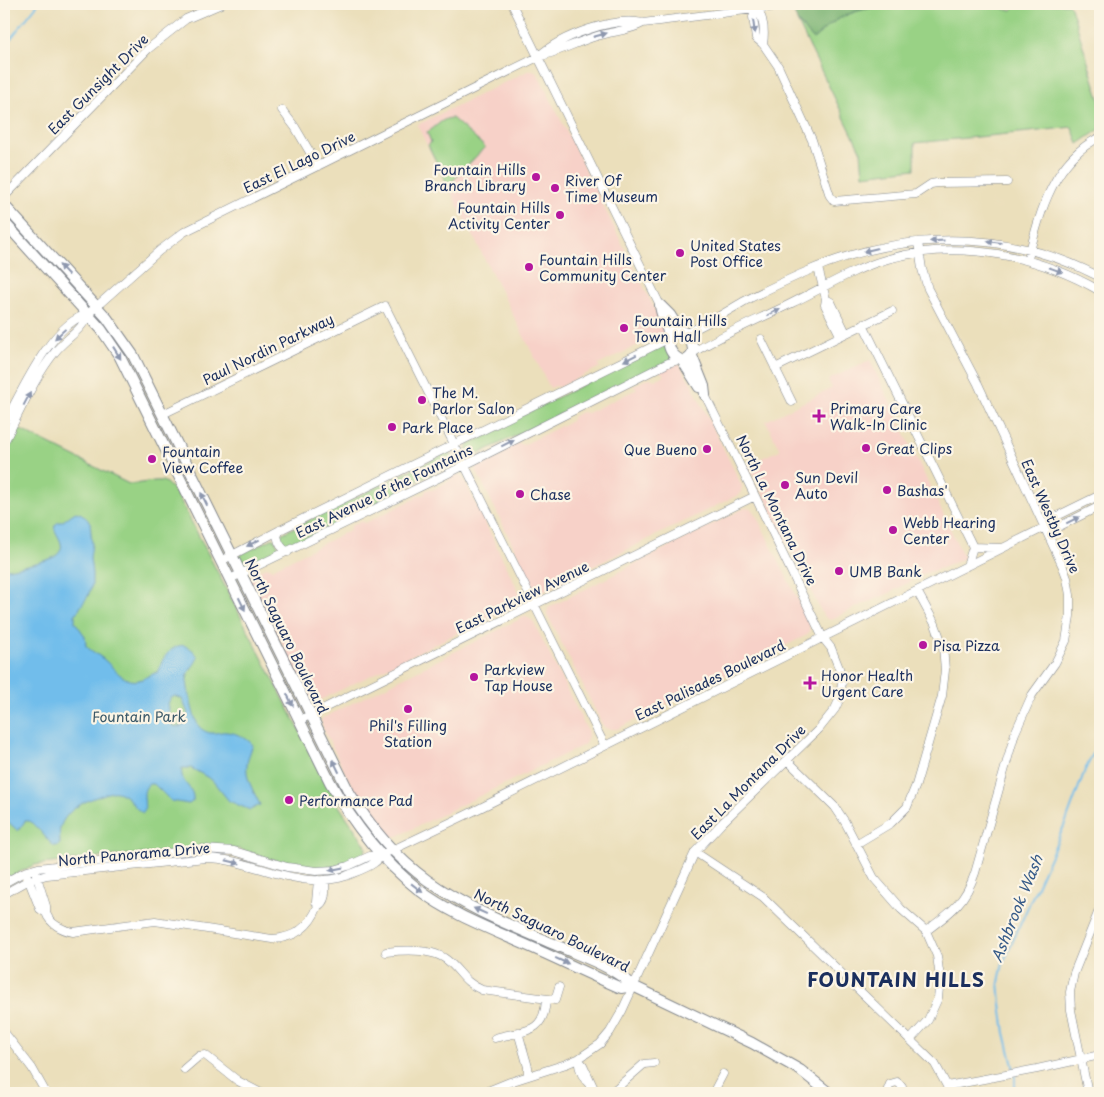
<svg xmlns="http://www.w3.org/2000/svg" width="1104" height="1097" font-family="'Playpen Sans',sans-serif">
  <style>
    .built { fill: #f7d1c8 }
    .green { fill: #99d285; stroke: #5a8072 }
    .forest { fill: #7ab472; stroke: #4a7268 }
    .water { fill: #71bdeb; stroke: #4676a4; fill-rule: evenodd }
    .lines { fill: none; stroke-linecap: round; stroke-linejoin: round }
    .stream { stroke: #71bdeb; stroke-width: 2 }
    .minor-casing { stroke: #83878c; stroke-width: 9 }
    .major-casing { stroke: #83878c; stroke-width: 12 }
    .minor { stroke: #fff; stroke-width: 8 }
    .major { stroke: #fff; stroke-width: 10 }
    .oneway { fill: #8d97ae }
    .poi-dot { fill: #b5179e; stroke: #fcf5e5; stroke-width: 2 }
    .labels { text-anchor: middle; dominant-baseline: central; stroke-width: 4.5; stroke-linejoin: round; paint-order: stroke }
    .street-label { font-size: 14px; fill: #1b2f5e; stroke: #fcf5e5 }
    .poi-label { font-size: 14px; fill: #1b2f5e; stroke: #fcf5e5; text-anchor: start }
    .park-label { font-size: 14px; fill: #3a5868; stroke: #fcf5e5 }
    .water-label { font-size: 15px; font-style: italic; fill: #355a88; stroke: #fcf5e5 }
    .district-label { font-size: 19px; font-weight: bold; letter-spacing: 1px; fill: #1b2f5e; stroke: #fcf5e5 }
  </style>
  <rect width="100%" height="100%" fill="#fcf5e5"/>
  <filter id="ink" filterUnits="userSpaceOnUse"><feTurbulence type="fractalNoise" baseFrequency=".02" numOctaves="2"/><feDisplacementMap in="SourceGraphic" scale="10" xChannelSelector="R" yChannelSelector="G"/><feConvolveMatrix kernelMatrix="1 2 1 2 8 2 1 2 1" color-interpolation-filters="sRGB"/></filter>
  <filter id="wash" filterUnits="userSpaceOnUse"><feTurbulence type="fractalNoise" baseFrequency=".0096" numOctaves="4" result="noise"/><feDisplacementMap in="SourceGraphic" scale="20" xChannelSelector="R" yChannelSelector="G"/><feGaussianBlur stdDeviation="1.12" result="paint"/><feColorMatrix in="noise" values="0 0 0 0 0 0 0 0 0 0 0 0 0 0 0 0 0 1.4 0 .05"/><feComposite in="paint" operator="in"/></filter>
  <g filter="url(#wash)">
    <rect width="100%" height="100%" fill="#ebdfbb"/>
    <path class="built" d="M533,70L538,74L665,330L663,336L654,342L648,340L598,365L600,367L560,387L555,386L550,388L417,125L528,71Z
      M870,360L964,558L942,568L923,574L888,594L863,604L832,619H828L823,615L748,464L780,450L766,421L832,388L828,380Z
      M679,364L691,383L742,486L741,492L738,495L543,591H537L534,588L477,472L475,468L477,464L488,457L495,459L503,455L505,449L518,443L523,445L571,421L573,416L582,412L587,413L637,389L633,386L649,378L655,380L665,375L659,371L670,365Z
      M456,474L463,478L520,594V601L517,604L316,702L311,701L252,584L250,580L252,574L266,567L272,569L350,530L351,526L361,521L365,523L416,498V495H421L425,494V491L429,489L432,490L451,480L447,477Z
      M745,508L751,509L754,511L810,624L809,632L807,635L617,729H609L605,728L602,724L547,614L548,608Z
      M524,617H527L533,621L587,730L588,735L586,742L584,745L398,836H388L357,797L323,728L321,721L323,718Z"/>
    <path class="green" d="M911,4H995L1007,10H1012L1017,4H1068L1071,7L1100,101V129L1078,144L1072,127L1039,131L915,143V169L863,175L861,152L797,21L813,39C824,30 835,19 849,14C868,6 891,6 911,4Z
      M452,118L485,147L448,186L428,145L431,142L427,132C436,128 441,118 452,118Z
      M665,343L673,359L474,456L469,455L466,450L468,445L502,428L519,417Z
      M15,427L129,484C139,485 157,478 165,482C169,485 173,490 177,494L339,806L365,844L366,848L365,852L360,858L337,866L315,869L289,865L239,849L122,855L34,865L4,880V448Z
      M446,453L450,454L453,458L451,465L417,481L401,492L285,548L279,536L281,534Z
      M274,538L281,551L247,568L242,565L239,558L241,554Z"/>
    <path class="forest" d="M857,4H911C891,6 868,6 849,14C835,19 824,30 813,39L797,21L794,12Z"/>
    <path class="water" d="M76,512L82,514L90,522L92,544L90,558L92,573V585L88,596L75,615V622L85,636L86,646C91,651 97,654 102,658C113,666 123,684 139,680C144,679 151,674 158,672C160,668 161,662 164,658C175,642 188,641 198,657C196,664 189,669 187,677C186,685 194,718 198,725C200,729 207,733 211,733C216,734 221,731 226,732C235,732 247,738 253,745C241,773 248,779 260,805L250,810L229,801L212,780L200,773L191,768H182C179,785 195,786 193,801L189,804L171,801L154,784H149C139,792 148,804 143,813C133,808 132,798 120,793C114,790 108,793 102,795C85,801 66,809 60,828C59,832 60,839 60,844L57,846H53L42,833L30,821H25L18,831L4,818V568L8,569C18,567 51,561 57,555C70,543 49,531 56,524C58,522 61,522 63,521C68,518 71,514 76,512ZM175,696L182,699L188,713L186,723L179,727L173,726C170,723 169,708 168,703L171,698Z"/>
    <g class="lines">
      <path class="stream" d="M4,47L38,4
        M1014,1070L1005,1033L1001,1004L999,982L1003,963L1067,819L1085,770L1100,740
        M1015,1075V1093"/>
    </g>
  </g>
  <g filter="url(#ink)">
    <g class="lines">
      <defs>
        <path id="minor" d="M512,4L660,305
          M757,8L753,17L756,38L763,44L778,66L812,140L830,196L834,201L916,194L931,184L937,183L1007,182
          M757,8C764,19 765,31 763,44
          M539,56C561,36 614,16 643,23L794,4
          M282,110L295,127L318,166
          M4,197L148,49L186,19L221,4
          M918,242L922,269L928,289L978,384L1063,567L1067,578L1070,595V616L1066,641L1055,663L1032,695L1015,733L975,873C965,903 950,913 926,931
          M1029,255C1041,209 1054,160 1100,137
          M818,268L826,299L825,305L840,335
          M826,299L831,302L846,333
          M863,324L973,547L967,566
          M686,333C706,325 724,313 743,302C761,292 781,283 801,274C898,230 1005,227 1100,277
          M761,339L792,402
          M694,352C725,333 760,319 792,303C823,288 855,268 888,259C959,239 1038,255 1100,291
          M775,368L892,311
          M163,414L385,306L605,746
          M4,424C21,393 51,323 88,314L159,251L184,232L538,57C558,52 577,42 597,36C613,31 629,31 643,23
          M4,442C20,412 34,378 55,352C65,339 83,330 88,314
          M1045,527L1056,528L1100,506
          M280,530L277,536C279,544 281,548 288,552
          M973,547L1001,548
          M221,561L280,530L668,339
          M230,579L453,471L668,363L679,360
          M300,720L755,496
          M787,760L835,807L845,822L874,878L901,909L926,931L937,956L940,978L938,998L928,1020L911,1039
          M856,844L891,823L907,807L916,785L942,696L945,670L943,646L935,624L917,591
          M695,852L763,897L935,1064L947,1086L948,1093
          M27,876L40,909L46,913V906L36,874
          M318,880L316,902L318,906C327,901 325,890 325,880
          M4,883L24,872L38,868L203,849L234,851L287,867L316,871L334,870L348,866L370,856L382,855
          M4,894L29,880L47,875L205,858C253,858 297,892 346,876C355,872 366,869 374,863C379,860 381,855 386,853L466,815L1045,527L1051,519L1100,495
          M46,913C50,924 62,930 73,932L155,921L272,939C294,938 310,927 318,906
          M386,952C403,950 432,948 447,960C461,971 463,982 482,990L555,1000L559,987
          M4,1032L32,1068L46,1093
          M518,1032L528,1067V1076
          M495,1038C524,1030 544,1035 546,1000
          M578,1059L583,1065L596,1093
          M578,1059C579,1068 582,1078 589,1084
          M184,1069L199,1056L205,1055L238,1081L261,1093
          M947,1086L1037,1069L1100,1055
          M483,1093L510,1082L566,1064L578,1059L600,1044L610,1032L622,1011L695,852L722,823L819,729L835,709L840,698L842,681L839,668L831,648L823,638L755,496L705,395
          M611,1093L644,1064L654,1063
          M713,1093L723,1074
          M890,1093L888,1089L890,1084L897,1082L902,1086L901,1093
          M1088,1093L1071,1010L1070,992L1074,973L1100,908"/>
        <path id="major" d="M4,205L107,318L133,355L349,792C369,825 395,857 427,880C466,908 512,926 556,945C580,956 615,967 633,986L752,1043L800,1070L829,1093
          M4,222L101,329L120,357L330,782C353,824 381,860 419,890C448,912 483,926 517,941C552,956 586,973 621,988L633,986
          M660,305L670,315L680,331
          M660,305C661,316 667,325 669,336
          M678,330L686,333C693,343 698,356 684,361C672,358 667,347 669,336Z
          M692,356L704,386L705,395
          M682,360L699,387"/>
      </defs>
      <use href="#minor" class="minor-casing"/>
      <use href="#major" class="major-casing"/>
      <use href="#minor" class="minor"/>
      <use href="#major" class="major"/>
    </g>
    <defs><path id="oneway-solid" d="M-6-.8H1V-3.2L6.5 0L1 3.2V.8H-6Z" transform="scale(1.25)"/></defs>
    <g class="oneway">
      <use href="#oneway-solid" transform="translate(754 27) rotate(83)"/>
      <use href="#oneway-solid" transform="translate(600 35) rotate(-15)"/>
      <use href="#oneway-solid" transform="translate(937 241) rotate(177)"/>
      <use href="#oneway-solid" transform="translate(994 242) rotate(-173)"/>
      <use href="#oneway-solid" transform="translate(870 250) rotate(166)"/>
      <use href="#oneway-solid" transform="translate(64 270) rotate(-133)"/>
      <use href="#oneway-solid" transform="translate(1056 270) rotate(20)"/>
      <use href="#oneway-solid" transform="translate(774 312) rotate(-26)"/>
      <use href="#oneway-solid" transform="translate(60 334) rotate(137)"/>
      <use href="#oneway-solid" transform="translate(117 353) rotate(58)"/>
      <use href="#oneway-solid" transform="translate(630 358) rotate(154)"/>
      <use href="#oneway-solid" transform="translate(27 399) rotate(-62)"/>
      <use href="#oneway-solid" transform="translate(508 443) rotate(-26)"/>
      <use href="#oneway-solid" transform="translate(204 499) rotate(-116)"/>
      <use href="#oneway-solid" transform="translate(1073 520) rotate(-26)"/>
      <use href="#oneway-solid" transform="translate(253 543) rotate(153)"/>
      <use href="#oneway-solid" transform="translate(242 604) rotate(64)"/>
      <use href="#oneway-solid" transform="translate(290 700) rotate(64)"/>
      <use href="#oneway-solid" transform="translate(336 766) rotate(-116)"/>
      <use href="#oneway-solid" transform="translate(233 862) rotate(14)"/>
      <use href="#oneway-solid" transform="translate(336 869) rotate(168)"/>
      <use href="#oneway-solid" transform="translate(417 888) rotate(38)"/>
      <use href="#oneway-solid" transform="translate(480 911) rotate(-156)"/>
      <use href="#oneway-solid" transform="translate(562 961) rotate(24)"/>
    </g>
  </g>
  <g class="poi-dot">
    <circle cx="536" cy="177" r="5"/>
    <circle cx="555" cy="188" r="5"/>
    <circle cx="560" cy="215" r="5"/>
    <circle cx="680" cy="253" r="5"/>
    <circle cx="529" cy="267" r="5"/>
    <circle cx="624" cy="328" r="5"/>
    <circle cx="422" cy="400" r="5"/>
    <path d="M816.5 408.5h5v5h5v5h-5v5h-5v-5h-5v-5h5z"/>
    <circle cx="392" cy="427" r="5"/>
    <circle cx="866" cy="448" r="5"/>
    <circle cx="707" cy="449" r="5"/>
    <circle cx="152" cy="459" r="5"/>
    <circle cx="785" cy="485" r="5"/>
    <circle cx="887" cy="490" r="5"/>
    <circle cx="520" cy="494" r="5"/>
    <circle cx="893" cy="530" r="5"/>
    <circle cx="839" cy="571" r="5"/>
    <circle cx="923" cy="645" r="5"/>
    <circle cx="474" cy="677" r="5"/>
    <path d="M807.5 675.5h5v5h5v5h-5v5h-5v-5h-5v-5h5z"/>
    <circle cx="408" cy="709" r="5"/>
    <circle cx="289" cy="800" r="5"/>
  </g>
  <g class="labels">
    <g class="street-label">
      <text transform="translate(98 84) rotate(-45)">East Gunsight Drive</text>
      <text transform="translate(299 162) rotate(-26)">East El Lago Drive</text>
      <text transform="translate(268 349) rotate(-26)">Paul Nordin Parkway</text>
      <text transform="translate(384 491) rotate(-26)">East Avenue of the Fountains</text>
      <text transform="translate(777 510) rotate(64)">North La Montana Drive</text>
      <text transform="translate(1051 516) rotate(66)">East Westby Drive</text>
      <text transform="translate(522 597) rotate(-26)">East Parkview Avenue</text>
      <text transform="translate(287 636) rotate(64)">North Saguaro Boulevard</text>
      <text transform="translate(710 680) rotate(-26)">East Palisades Boulevard</text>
      <text transform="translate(748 782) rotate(-45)">East La Montana Drive</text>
      <text transform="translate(134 854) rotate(-5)">North Panorama Drive</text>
      <text transform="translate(552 930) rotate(26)">North Saguaro Boulevard</text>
    </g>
    <g class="poi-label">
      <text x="526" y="169" text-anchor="end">Fountain Hills<tspan x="526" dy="16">Branch Library</tspan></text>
      <text x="565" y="180">River Of<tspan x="565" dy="16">Time Museum</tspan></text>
      <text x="550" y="207" text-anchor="end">Fountain Hills<tspan x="550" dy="16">Activity Center</tspan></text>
      <text x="690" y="245">United States<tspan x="690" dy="16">Post Office</tspan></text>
      <text x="539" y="259">Fountain Hills<tspan x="539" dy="16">Community Center</tspan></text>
      <text x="634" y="320">Fountain Hills<tspan x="634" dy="16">Town Hall</tspan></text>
      <text x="432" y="392">The M.<tspan x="432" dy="16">Parlor Salon</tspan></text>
      <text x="830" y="408">Primary Care<tspan x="830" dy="16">Walk-In Clinic</tspan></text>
      <text x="402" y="427">Park Place</text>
      <text x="876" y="448">Great Clips</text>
      <text x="697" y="449" text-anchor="end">Que Bueno</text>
      <text x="162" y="451">Fountain<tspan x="162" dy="16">View Coffee</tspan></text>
      <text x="795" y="477">Sun Devil<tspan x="795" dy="16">Auto</tspan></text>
      <text x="897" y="490">Bashas'</text>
      <text x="530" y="494">Chase</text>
      <text x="903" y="522">Webb Hearing<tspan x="903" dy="16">Center</tspan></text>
      <text x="849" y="571">UMB Bank</text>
      <text x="933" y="645">Pisa Pizza</text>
      <text x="484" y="669">Parkview<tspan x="484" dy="16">Tap House</tspan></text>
      <text x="821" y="675">Honor Health<tspan x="821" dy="16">Urgent Care</tspan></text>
      <text x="408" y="725" text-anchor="middle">Phil's Filling<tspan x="408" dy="16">Station</tspan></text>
      <text x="299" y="800">Performance Pad</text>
    </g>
    <g class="park-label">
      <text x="139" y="716">Fountain Park</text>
    </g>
    <g class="water-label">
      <text transform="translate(1016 908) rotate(-68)">Ashbrook Wash</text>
    </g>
    <g class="district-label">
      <text x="896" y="979">FOUNTAIN HILLS</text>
    </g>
  </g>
  <rect width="1104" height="1097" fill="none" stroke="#fcf5e5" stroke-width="20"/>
</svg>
